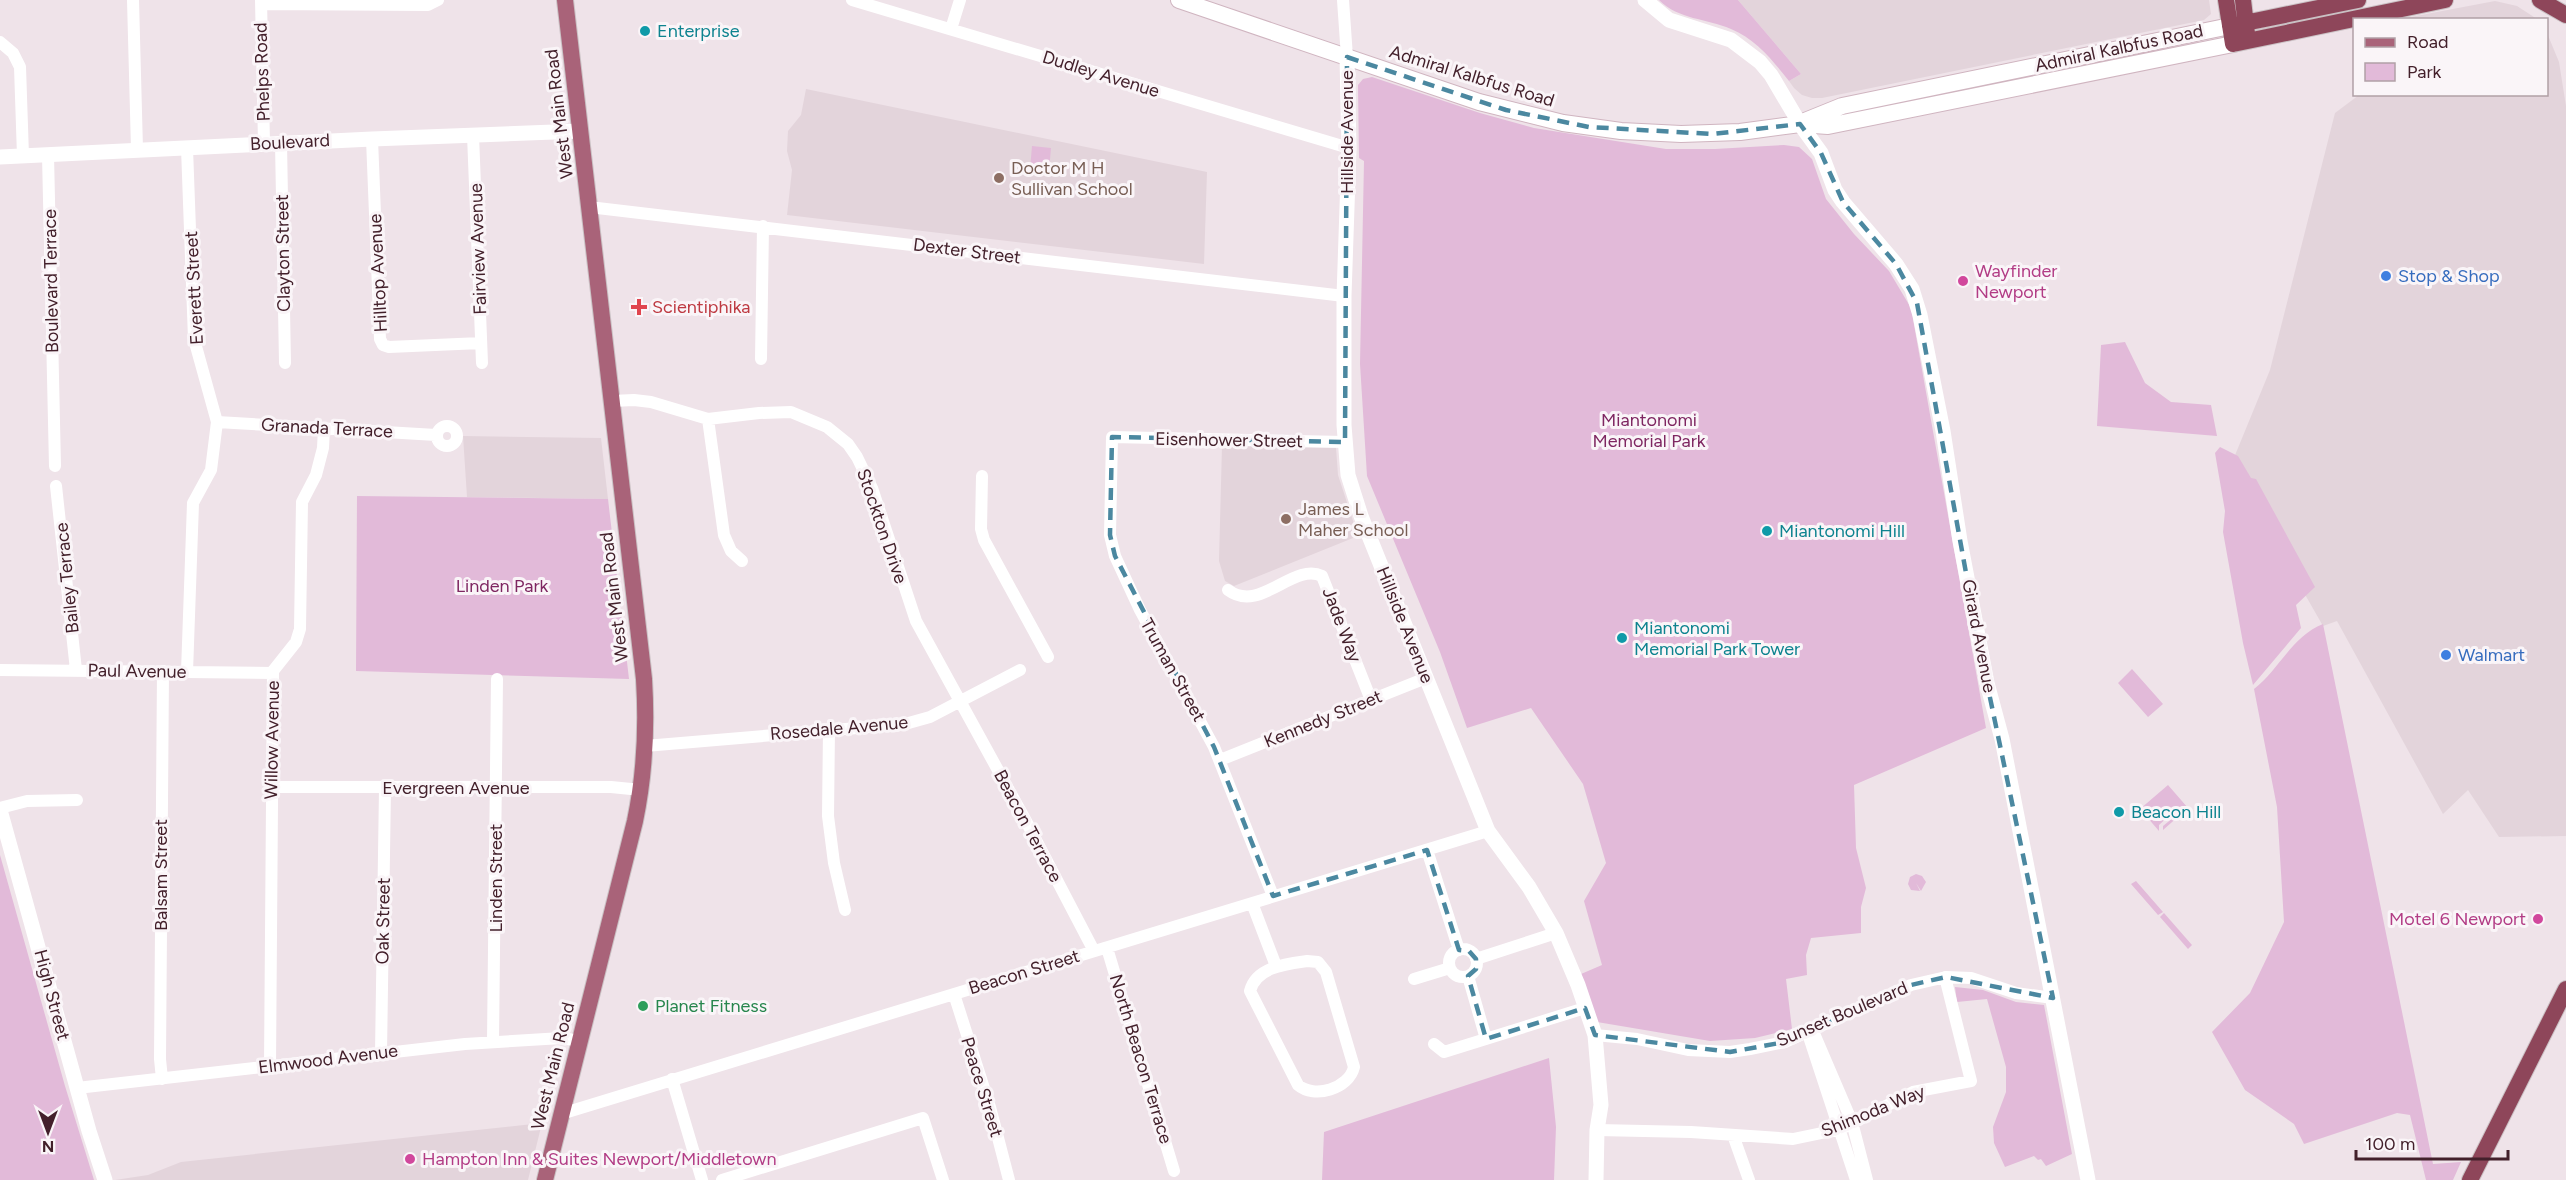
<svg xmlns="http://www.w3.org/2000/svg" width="2566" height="1180" font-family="Figtree,sans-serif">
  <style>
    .built { fill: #e3d4db }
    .green { fill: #e2bad9 }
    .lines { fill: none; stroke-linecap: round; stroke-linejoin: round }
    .secondary-casing { stroke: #d0b5c0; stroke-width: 18 }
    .primary-casing { stroke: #cac1c4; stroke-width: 18 }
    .trunk-casing { stroke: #cac1c4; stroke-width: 18 }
    .minor { stroke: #fff; stroke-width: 12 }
    .tertiary { stroke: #fff; stroke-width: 15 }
    .secondary { stroke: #fff; stroke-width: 16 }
    .primary { stroke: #a96379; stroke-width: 16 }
    .trunk { stroke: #8e465a; stroke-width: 16 }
    .marked { fill: none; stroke: #4b88a0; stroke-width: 4.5; stroke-dasharray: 12 8; stroke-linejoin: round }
    .culture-dot { fill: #0f9aa8; stroke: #faf5f8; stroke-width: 2 }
    .education-dot { fill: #8d6e63; stroke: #faf5f8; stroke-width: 2 }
    .shop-dot { fill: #3f7fe0; stroke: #faf5f8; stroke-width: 2 }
    .hotel-dot { fill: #d1479c; stroke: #faf5f8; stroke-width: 2 }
    .health-dot { fill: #e0444e; stroke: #faf5f8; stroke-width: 2 }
    .leisure-dot { fill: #2e9e5b; stroke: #faf5f8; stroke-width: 2 }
    .labels { text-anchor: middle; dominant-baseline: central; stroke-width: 6; stroke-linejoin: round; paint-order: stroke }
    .culture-label { font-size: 18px; fill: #0d838f; stroke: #faf5f8; text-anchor: start }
    .street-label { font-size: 18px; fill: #43202b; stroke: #faf5f8 }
    .education-label { font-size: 18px; fill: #785e54; stroke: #faf5f8; text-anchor: start }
    .hotel-label { font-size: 18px; fill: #b23c85; stroke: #faf5f8; text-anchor: start }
    .shop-label { font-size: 18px; fill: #366cbe; stroke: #faf5f8; text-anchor: start }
    .health-label { font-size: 18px; fill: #be3a42; stroke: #faf5f8; text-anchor: start }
    .park-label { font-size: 18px; fill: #7e2661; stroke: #faf5f8 }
    .leisure-label { font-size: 18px; fill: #27864d; stroke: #faf5f8; text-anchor: start }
  </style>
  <rect width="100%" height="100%" fill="#efe3e9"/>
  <path class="built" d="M1738,0H2209L2211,14L2204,20L1822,98H1812L1802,95L1794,88L1789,81L1801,74Z
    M2495,1L2517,6L2537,19H2400Z
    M2547,33L2559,62L2566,106V836L2499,837L2468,790L2443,814L2337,621L2323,626L2231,465L2270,370L2335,113L2359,95L2546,94Z
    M806,89L1207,172L1204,264L787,215L792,170L787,151L788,131L801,115Z
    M463,436L601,438L608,499L467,497Z
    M1222,446L1336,448L1338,475L1358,536L1234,586L1225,581L1219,561Z
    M542,1123L528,1180H115L148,1175L181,1162Z"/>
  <path class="green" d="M1659,0H1738L1801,74L1789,81C1773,61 1756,39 1731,29C1706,18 1679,20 1659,0Z
    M1372,77L1480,113L1534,128L1666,149H1715L1784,145L1799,147L1812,159L1826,199L1854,234L1889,271L1911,308L1986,728L1854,785L1856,848L1866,888L1861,907V933L1811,938L1806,955L1807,975L1786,979L1792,1029L1755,1038L1710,1041L1597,1022L1581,974L1602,965L1584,901L1606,863L1583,784L1531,708L1467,728L1440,652L1367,476L1360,364L1364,161L1359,158L1358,85L1363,79Z
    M1032,146L1051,148L1049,171L1030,169Z
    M2125,342L2145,383L2171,402L2211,405L2217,436L2097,426L2101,345Z
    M2220,447L2238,456L2251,478L2256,479L2315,587L2296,605L2301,628L2253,685L2243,643L2223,532L2225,511L2215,453Z
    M357,496L608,499L629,679L356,671Z
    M2323,624L2433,1164L2461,1162L2453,1180H2426L2410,1115L2397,1113L2304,1144L2294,1124L2245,1090L2212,1032L2250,993L2284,922L2277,807L2254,689C2279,670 2292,636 2323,624Z
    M2132,669L2163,704L2148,717L2118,683Z
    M2168,785L2188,808L2163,830V826L2174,817L2171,814L2159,825V831L2140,809Z
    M0,855L65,1086L94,1180H0Z
    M1916,874L1922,876L1926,882L1921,891L1916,883L1920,891L1911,890L1908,884L1910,877Z
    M2136,881L2163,912L2158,915L2131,884Z
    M2164,913L2192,945L2188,949L2160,917Z
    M1955,987L1983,990L2016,1002L2044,1005L2072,1154L2046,1166L2041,1159L2038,1160L2034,1156L2005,1167L1994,1143L1993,1127L2006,1092V1067L1987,999L1957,1002Z
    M1549,1058L1556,1127L1554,1180H1322L1324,1132Z"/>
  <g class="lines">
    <defs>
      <path id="secondary" d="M1179,0L1479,102L1563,123L1621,131L1681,134L1740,132L1800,124L1828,126L2233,44
        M1800,123L1842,106L2230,26"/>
      <path id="primary" d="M545,1180L635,821C645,773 647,727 644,679L565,0"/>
      <path id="trunk" d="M2226,0L2233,44L2445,0
        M2243,0L2247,34
        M2540,0L2566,15
        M2230,26L2358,0
        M2470,1180L2566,989"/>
    </defs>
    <use href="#secondary" class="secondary-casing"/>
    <use href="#primary" class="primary-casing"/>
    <use href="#trunk" class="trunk-casing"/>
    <path class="minor" d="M133,0L137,149
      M261,0L264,143
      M852,0L1349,148
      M1343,0L1347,57
      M261,4L428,5L438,0
      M951,29L960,0
      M0,42L13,53L20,67L23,156
      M473,135L482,363
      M372,139L380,339L383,345L389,347L481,343
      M281,143L285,363
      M187,148L194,339L217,422L211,470L193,503L187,672
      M48,155L55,466
      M589,207L1344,296
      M761,359L763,226
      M612,401L634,400L651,402L708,419L759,413L791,412L827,427L848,444L857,457L872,488L916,621L1027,823L1094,951
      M708,419L724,535L731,551L742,561
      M217,422L436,435
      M437 436a10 10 0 1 1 20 0a10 10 0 1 1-20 0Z
      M982,476L981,529L984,540L1048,657
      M56,486L76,670
      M1228,590C1260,614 1293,562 1322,576L1371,700
      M0,670L273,673
      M829,729L828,816L834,863L845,910
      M645,746L905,724L930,717L1020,670
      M1220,760L1426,678
      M272,787H611L641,790
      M0,808L27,801L77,800
      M1427,850L1459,950
      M1273,896L1214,747L1140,610L1115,556L1110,535L1112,437L1345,442
      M1252,903L1276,966
      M1107,948L1174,1171
      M1449 963a14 14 0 1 1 28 0a14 14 0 1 1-28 0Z
      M1476,959L1556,933
      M1307,961L1318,962L1326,972L1354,1067C1349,1089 1314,1099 1298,1085L1250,991C1256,967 1286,964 1307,961Z
      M1468,976L1486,1039
      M1414,979L1450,968
      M954,994L990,1107L1009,1180
      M1813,1031L1852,1122L1867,1180
      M1595,1035L1637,1039L1688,1050L1730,1052L1750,1049L1785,1042L1911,985L1946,977L1971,978L2016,993L2053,998
      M1810,1040L1856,1180
      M493,1041L497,679
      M1434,1044L1444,1052L1585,1008
      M381,1053L385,788
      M270,1066L273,671L296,642L300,629L302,502L316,475L323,448L324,428
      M162,1079L160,1059L163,671
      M672,1079L702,1180
      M77,1088L465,1044L562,1038L580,1041
      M561,1114L1488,831
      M1597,1130L1691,1132L1793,1139L1841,1129L1913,1092L1971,1081L1945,977
      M1733,1135L1749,1180
      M722,1180L923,1118L943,1180"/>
    <path class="tertiary" d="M1645,0L1669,20L1731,40L1760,62L1771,75L1800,124L1821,153L1835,190L1843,202L1896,264L1912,289L1920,315L1943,431L1960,541L1987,683L2002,739L2088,1180
      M1347,57L1349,148L1344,296V425L1348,475L1361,516L1488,831L1529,887L1556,933L1578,985L1595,1035L1601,1105L1597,1130L1596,1180
      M0,157L372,139L580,131
      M0,810L89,1131L105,1180"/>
    <use href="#secondary" class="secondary"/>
    <use href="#primary" class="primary"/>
    <use href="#trunk" class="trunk"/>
  </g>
  <path class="marked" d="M1347,57L1506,110L1589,127L1712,134L1800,124L1821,153L1843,202L1896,264L1917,303L1980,650L2053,998L1946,977L1911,985L1785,1042L1730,1052L1595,1035L1585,1008L1486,1039L1468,976L1476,969V959L1469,951L1459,950L1427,850L1273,896L1214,747L1115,556L1110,535L1112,437L1345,442Z"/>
  <g class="culture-dot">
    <circle cx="645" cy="31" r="6"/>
    <circle cx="1767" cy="531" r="6"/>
    <circle cx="1622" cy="638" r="6"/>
    <circle cx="2119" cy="812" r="6"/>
  </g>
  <g class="education-dot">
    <circle cx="999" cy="178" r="6"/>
    <circle cx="1286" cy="519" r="6"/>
  </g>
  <g class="shop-dot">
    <circle cx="2386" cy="276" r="6"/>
    <circle cx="2446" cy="655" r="6"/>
  </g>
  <g class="hotel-dot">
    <circle cx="1963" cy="281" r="6"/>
    <circle cx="2538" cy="919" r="6"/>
    <circle cx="410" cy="1159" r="6"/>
  </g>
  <path class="health-dot" d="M636 298h6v6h6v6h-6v6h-6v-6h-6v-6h6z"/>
  <circle class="leisure-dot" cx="643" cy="1006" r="6"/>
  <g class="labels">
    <g class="culture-label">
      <text x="657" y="31">Enterprise</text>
      <text x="1779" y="531">Miantonomi Hill</text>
      <text x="1634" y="628">Miantonomi<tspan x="1634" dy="21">Memorial Park Tower</tspan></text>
      <text x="2131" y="812">Beacon Hill</text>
    </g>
    <g class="street-label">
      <text transform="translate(2119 48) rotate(-12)">Admiral Kalbfus Road</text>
      <text transform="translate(262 72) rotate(-92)">Phelps Road</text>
      <text transform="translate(1101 74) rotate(17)">Dudley Avenue</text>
      <text transform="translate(1472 76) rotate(17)">Admiral Kalbfus Road</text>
      <text transform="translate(559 114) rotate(-97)">West Main Road</text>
      <text transform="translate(1347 132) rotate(-90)">Hillside Avenue</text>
      <text transform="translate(290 142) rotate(-3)">Boulevard</text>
      <text transform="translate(478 249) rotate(-92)">Fairview Avenue</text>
      <text transform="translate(967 251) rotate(7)">Dexter Street</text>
      <text transform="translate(283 253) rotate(-91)">Clayton Street</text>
      <text transform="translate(378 273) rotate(-93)">Hilltop Avenue</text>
      <text transform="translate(51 281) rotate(-91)">Boulevard Terrace</text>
      <text transform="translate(194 288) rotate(-93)">Everett Street</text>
      <text transform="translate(327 428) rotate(3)">Granada Terrace</text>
      <text transform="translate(1229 440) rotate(1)">Eisenhower Street</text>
      <text transform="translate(882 526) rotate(71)">Stockton Drive</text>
      <text transform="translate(67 578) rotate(-96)">Bailey Terrace</text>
      <text transform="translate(614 597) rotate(-97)">West Main Road</text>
      <text transform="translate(1342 625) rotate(69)">Jade Way</text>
      <text transform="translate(1405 625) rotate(68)">Hillside Avenue</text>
      <text transform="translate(1979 636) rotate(79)">Girard Avenue</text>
      <text transform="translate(1173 670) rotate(61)">Truman Street</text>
      <text transform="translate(137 671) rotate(1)">Paul Avenue</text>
      <text transform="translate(1323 719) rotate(-22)">Kennedy Street</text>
      <text transform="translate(839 728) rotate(-5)">Rosedale Avenue</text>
      <text transform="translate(272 740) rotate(-89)">Willow Avenue</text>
      <text x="456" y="788">Evergreen Avenue</text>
      <text transform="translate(1028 826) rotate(62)">Beacon Terrace</text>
      <text transform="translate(161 875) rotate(-90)">Balsam Street</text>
      <text transform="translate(496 878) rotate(-90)">Linden Street</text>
      <text transform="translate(383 921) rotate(-89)">Oak Street</text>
      <text transform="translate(1024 972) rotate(-17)">Beacon Street</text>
      <text transform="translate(52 995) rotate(75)">High Street</text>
      <text transform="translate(1842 1014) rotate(-23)">Sunset Boulevard</text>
      <text transform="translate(328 1059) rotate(-7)">Elmwood Avenue</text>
      <text transform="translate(1141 1059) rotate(73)">North Beacon Terrace</text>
      <text transform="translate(553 1066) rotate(-76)">West Main Road</text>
      <text transform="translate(982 1087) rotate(73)">Peace Street</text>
      <text transform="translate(1873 1111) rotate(-22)">Shimoda Way</text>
    </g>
    <g class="education-label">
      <text x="1011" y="168">Doctor M H<tspan x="1011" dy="21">Sullivan School</tspan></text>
      <text x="1298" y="509">James L<tspan x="1298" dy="21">Maher School</tspan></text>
    </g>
    <g class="hotel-label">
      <text x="1975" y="271">Wayfinder<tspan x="1975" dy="21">Newport</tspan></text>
      <text x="2526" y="919" text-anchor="end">Motel 6 Newport</text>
      <text x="422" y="1159">Hampton Inn &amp; Suites Newport/Middletown</text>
    </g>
    <g class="shop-label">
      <text x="2398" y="276">Stop &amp; Shop</text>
      <text x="2458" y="655">Walmart</text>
    </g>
    <g class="health-label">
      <text x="652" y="307">Scientiphika</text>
    </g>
    <g class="park-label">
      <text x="1649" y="420">Miantonomi<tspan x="1649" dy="21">Memorial Park</tspan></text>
      <text x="502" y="586">Linden Park</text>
    </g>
    <g class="leisure-label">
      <text x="655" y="1006">Planet Fitness</text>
    </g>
  </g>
  <rect x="2353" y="18" width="195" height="78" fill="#faf5f8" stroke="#b1a0a6" stroke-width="1.5"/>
  <rect x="2365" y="38" width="30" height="9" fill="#a96379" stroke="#b1a0a6" stroke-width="1.5"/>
  <text x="2407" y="48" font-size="18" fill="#43202b">Road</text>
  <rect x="2365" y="63" width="30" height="18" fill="#e2bad9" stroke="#b1a0a6" stroke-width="1.5"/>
  <text x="2407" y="78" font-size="18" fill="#43202b">Park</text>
  <g transform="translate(48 1132) rotate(180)" stroke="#faf5f8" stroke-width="4.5" paint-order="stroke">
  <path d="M0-4.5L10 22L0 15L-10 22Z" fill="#43202b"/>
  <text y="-9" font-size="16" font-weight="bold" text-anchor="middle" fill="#43202b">N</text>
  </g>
  <path d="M2356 1150v9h152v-9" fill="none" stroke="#43202b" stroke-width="3"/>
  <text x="2365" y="1150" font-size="18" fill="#43202b" stroke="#faf5f8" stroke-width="4.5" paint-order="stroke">100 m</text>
</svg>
